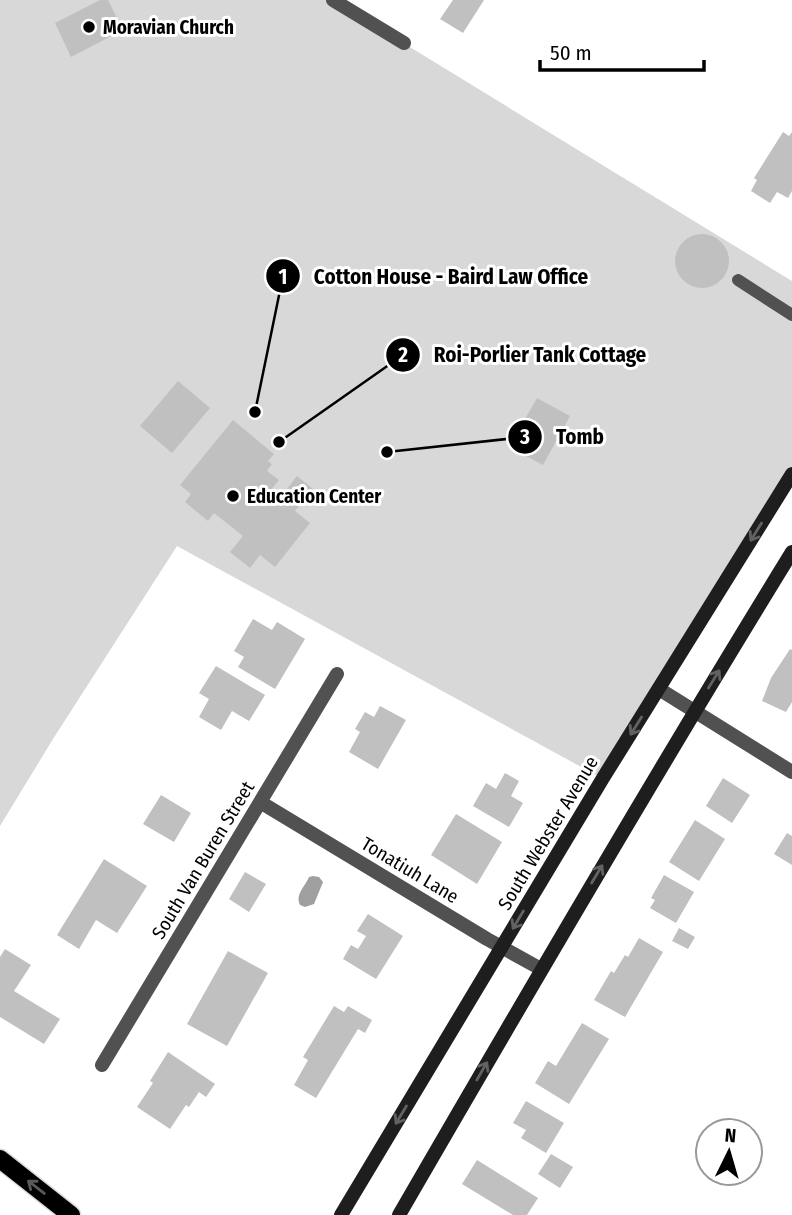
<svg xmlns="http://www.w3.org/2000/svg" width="792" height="1215" font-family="'Fira Sans Condensed',sans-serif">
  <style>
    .green { fill: #d8d8d8 }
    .water { fill: #9f9f9f }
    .building { fill: #c0c0c0 }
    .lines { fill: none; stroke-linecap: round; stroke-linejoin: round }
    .primary-casing { stroke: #dbdbdb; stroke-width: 21 }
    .service { stroke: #515151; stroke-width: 12 }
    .minor { stroke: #515151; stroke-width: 14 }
    .secondary { stroke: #1e1e1e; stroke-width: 14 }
    .primary { stroke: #000; stroke-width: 18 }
    .oneway { stroke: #626262 }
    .oneway2 { stroke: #595959 }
    .poi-dot { fill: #000; stroke: #fff; stroke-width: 2.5 }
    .labels { text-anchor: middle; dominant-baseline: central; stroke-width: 6; stroke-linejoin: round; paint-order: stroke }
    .poi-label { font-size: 19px; font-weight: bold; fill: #000; stroke: #fff; text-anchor: start }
    .street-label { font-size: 19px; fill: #000; stroke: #fff }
    .leader { fill: none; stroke: #000; stroke-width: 2.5 }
    .callout-dot { fill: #000; stroke: #fff; stroke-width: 2.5 }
    .mark-label { font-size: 21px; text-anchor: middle; font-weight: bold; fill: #fff }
    .callout-label { font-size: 21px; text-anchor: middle; font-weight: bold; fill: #000; stroke: #fff; stroke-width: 6; stroke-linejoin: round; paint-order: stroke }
  </style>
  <rect width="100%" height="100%" fill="#fff"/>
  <path class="green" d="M0,0H333L792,281V474L603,778L594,774L177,546L53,739L0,826Z"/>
  <path class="water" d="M313,876L319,877L323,882L314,904L305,907L300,905C295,894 305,887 309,877Z"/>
  <path class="building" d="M100,0H108L123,30L71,57L55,23Z
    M453,0H484L463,33L440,19Z
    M783,132L789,136L792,132V191L788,198L777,192L770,203L751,191L757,180L754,178Z
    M675 261a27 27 0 1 1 54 0a27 27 0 1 1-54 0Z
    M178,381L210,408L172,453L140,426Z
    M537,398L570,416L543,465L509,447Z
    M233,420L274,454L268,461L272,464L267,471L279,480L270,491L279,499L297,476L313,489L295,511L310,523L275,567L260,555L250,568L230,552L243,536L214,513L208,521L185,502L191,494L180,485Z
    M385,445L394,452L390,458L381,452Z
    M253,619L272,630L277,622L305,639L275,689L238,667L244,657L234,651Z
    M790,649L792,650V702L786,712L762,701L771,678Z
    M216,666L265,695L249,721L232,711L221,730L199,717L209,699L199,693Z
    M380,706L406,720L378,769L349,752L360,732L355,729L365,712L374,717Z
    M505,773L519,781L511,796L523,803L509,827L473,806L486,783L496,789Z
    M723,778L750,795L732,823L706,806Z
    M161,795L191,813L174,842L143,824Z
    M456,814L502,842L477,884L431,855Z
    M695,820L725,839L699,881L669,862Z
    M787,833L792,836V865L774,854Z
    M104,859L147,886L117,933L96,920L79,949L57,935Z
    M245,872L266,884L249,912L229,899Z
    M664,875L694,892L676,923L650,908L655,900L651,898Z
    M368,914L403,936L376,979L343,959L351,945L358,949L366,936L357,931Z
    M679,928L695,937L688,949L672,941Z
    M639,938L663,952L625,1017L594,1000L611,971L614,973L625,955L628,957Z
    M5,949L31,965L14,991L60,1019L44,1044L0,1017V957Z
    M228,951L268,973L227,1046L187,1024Z
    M334,1006L344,1012L348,1006L372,1020L365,1033L358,1029L316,1098L294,1085L308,1060L303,1057Z
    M582,1023L609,1039L569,1104L535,1083L548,1061L556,1066Z
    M168,1052L215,1084L206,1097L199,1092L189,1107L186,1105L170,1129L137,1107L153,1083L150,1081Z
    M526,1101L564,1123L546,1153L521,1138L526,1130L513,1123Z
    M551,1154L573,1167L560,1188L538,1174Z
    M477,1160L538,1198L527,1215H513L462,1184Z"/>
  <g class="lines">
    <defs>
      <path id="primary" d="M0,1159L71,1215"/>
    </defs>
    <use href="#primary" class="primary-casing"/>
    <path class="service" d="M738,280L792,315"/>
    <path class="minor" d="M333,0L404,43
      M659,689L792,772
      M260,802L487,939L541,969
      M102,1065L337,674"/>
    <path class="secondary" d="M341,1215L603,778L792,474
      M399,1215C528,992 657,771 792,552"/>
    <use href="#primary" class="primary"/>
  </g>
  <defs><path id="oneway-shaft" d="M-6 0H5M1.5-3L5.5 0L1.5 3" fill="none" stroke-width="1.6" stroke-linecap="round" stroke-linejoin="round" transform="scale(1.75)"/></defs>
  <g class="oneway">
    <use href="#oneway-shaft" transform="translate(756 532) rotate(122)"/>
    <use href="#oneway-shaft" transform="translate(714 679) rotate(-58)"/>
    <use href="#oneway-shaft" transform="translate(636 726) rotate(122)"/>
    <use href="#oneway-shaft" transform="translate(597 874) rotate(-59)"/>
    <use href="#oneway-shaft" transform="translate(518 920) rotate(121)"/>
    <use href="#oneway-shaft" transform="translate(482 1071) rotate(-60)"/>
    <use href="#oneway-shaft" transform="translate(401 1115) rotate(121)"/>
  </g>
  <use class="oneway2" href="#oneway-shaft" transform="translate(36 1187) rotate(-142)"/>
  <g class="poi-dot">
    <circle cx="89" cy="27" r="7"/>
    <circle cx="233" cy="496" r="7"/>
  </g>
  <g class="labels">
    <g class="poi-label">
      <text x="103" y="27">Moravian Church</text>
      <text x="247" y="496">Education Center</text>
    </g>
    <g class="street-label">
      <text transform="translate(548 833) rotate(-59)">South Webster Avenue</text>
      <text transform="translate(203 860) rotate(-59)">South Van Buren Street</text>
      <text transform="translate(410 870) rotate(31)">Tonatiuh Lane</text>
    </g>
  </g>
  <path class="leader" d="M255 412L283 276M279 442L403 355M387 452L525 437"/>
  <g class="callout-dot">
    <circle cx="255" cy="412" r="7"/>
    <circle cx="279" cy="442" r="7"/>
    <circle cx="387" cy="452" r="7"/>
    <circle cx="283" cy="276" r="18"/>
    <circle cx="403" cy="355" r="18"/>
    <circle cx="525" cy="437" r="18"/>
  </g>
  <g class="mark-label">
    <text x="283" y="284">1</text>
    <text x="403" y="362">2</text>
    <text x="525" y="444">3</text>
  </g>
  <g class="callout-label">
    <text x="451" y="284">Cotton House - Baird Law Office</text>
    <text x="540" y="362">Roi-Porlier Tank Cottage</text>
    <text x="580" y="444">Tomb</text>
  </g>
  <g transform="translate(729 1152) rotate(5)"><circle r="33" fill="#ffffff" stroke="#999999" stroke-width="2"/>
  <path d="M0-5L12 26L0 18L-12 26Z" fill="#000000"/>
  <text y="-10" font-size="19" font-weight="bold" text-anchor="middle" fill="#000000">N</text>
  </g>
  <path d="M540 60v10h164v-10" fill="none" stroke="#000000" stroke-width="3.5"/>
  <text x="550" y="60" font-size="21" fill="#000000" stroke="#ffffff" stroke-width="5" paint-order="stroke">50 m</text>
</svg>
